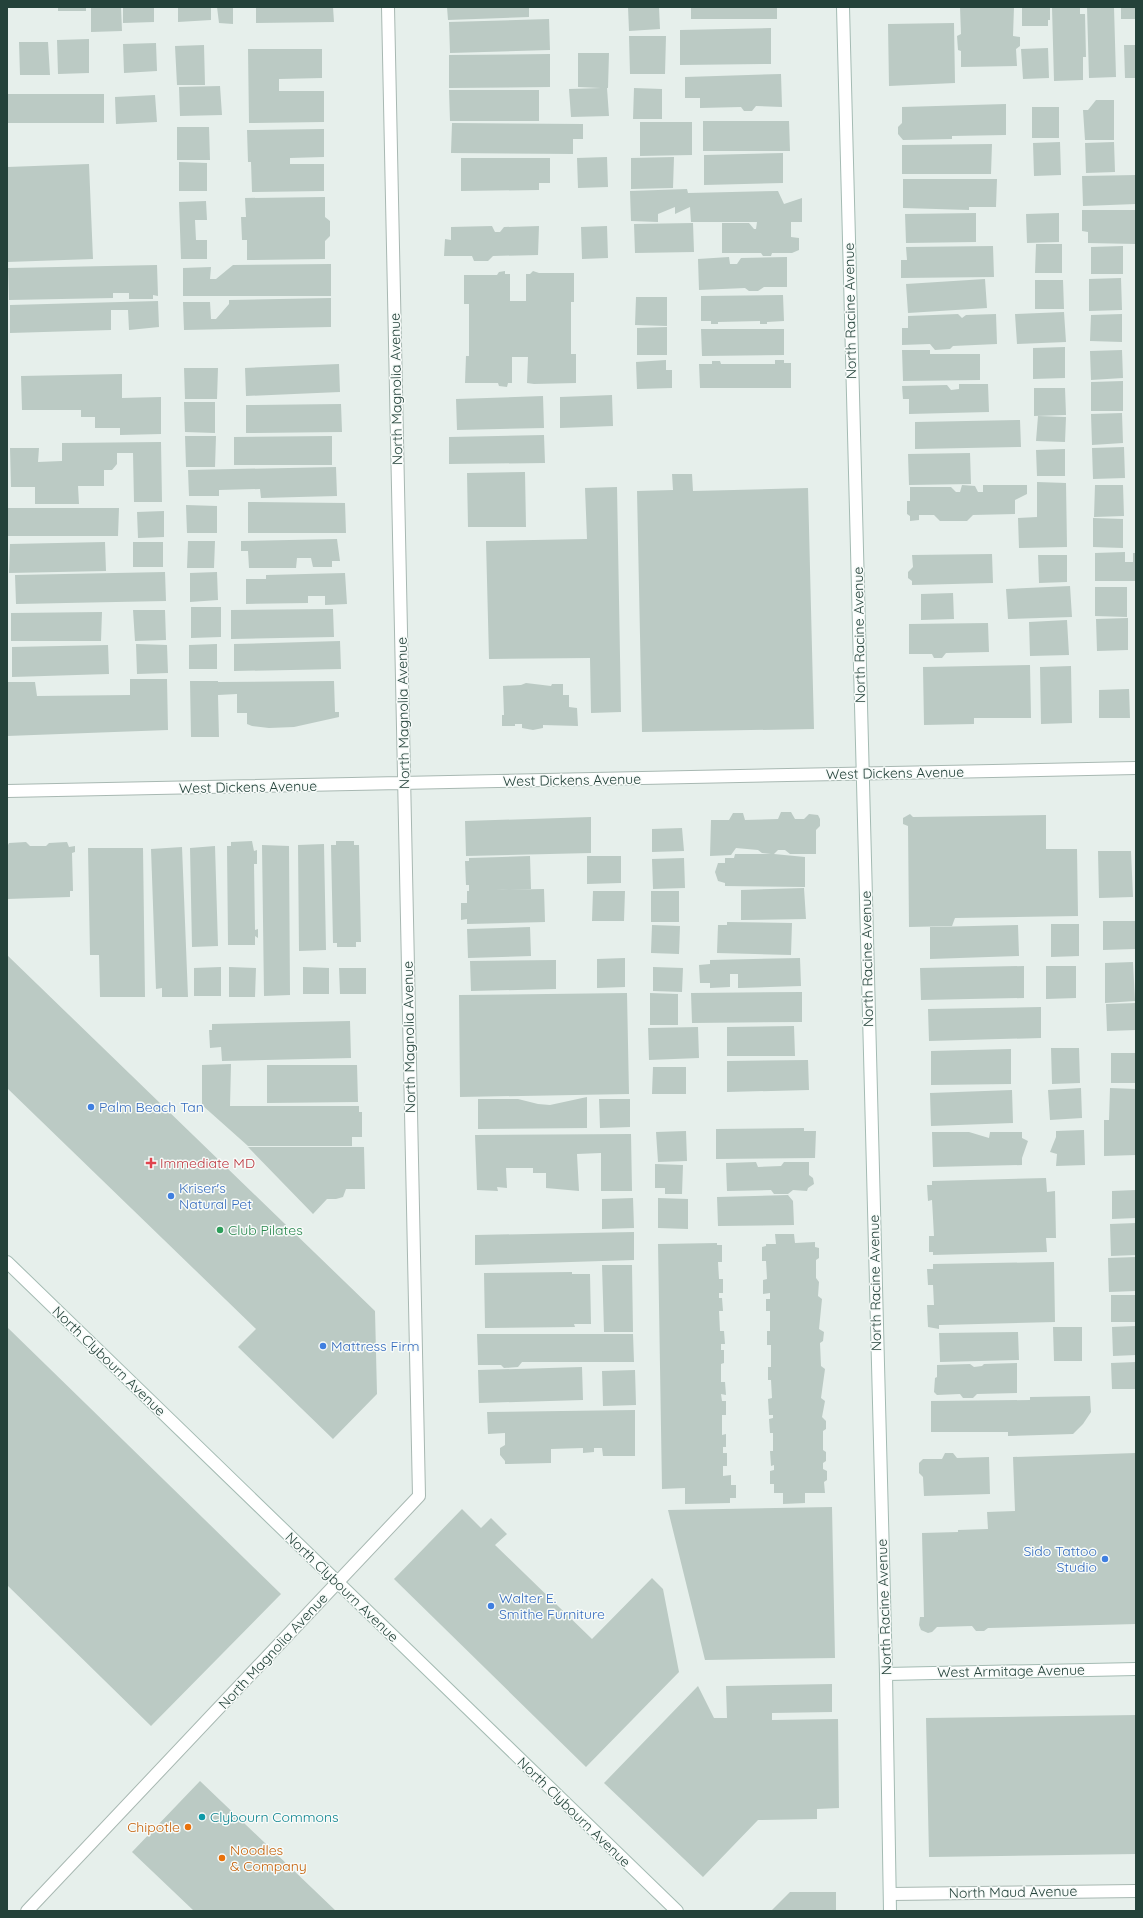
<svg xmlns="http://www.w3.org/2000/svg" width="1143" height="1918" font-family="Quicksand,sans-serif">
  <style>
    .building { fill: #bbcac4 }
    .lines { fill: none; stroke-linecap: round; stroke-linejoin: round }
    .street-casing { stroke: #a8b8b2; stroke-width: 14 }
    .secondary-casing { stroke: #a4bbb3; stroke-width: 14 }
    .street { stroke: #fff; stroke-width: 12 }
    .secondary { stroke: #fff; stroke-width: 12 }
    .shop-dot { fill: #3f7fe0; stroke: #f7fbf9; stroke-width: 1.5 }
    .health-dot { fill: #e0444e; stroke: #f7fbf9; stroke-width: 1.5 }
    .leisure-dot { fill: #2e9e5b; stroke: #f7fbf9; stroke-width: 1.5 }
    .culture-dot { fill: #0f9aa8; stroke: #f7fbf9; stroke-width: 1.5 }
    .food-dot { fill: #e8710a; stroke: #f7fbf9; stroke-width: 1.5 }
    .labels { text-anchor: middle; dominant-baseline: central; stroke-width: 3; stroke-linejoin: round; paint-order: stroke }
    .street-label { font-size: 14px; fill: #24423a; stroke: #f7fbf9 }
    .shop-label { font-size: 14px; fill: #366cbe; stroke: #f7fbf9; text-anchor: start }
    .health-label { font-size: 14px; fill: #be3a42; stroke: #f7fbf9; text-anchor: start }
    .leisure-label { font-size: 14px; fill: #27864d; stroke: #f7fbf9; text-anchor: start }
    .culture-label { font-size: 14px; fill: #0d838f; stroke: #f7fbf9; text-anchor: start }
    .food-label { font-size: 14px; fill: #c56008; stroke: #f7fbf9; text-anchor: end }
  </style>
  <rect width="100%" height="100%" fill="#e6efeb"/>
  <path class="building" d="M58,7H86V11H58Z
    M91,7H121L122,31L91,32Z
    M123,7H154V22L123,23Z
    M178,7H211V20L178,22Z
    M217,7H233V24L219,23Z
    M256,7H333L334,22L256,23Z
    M447,7H529V17L448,20Z
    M628,7H659L660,29L629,31Z
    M691,7H777V19H691Z
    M960,7H1014L1013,36L1020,37V46L1016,49L1017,66L961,67V51L958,50L957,36L961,34Z
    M1022,7H1050V20H1048V26H1022Z
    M1052,7H1080V14H1085L1086,57H1083V80L1054,81Z
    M1087,7H1114L1116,77L1089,78Z
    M1121,7H1136V19H1121Z
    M549,19L550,50L450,53L449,22Z
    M954,23L955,83L889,86L888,24Z
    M771,28V64L680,65V30Z
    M629,36H666L665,74H630Z
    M89,39V73L58,74L57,40Z
    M19,42H48L50,75H20Z
    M156,43L157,71L124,73L123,44Z
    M204,45L205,85H177L175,46Z
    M1124,45H1136V78H1125Z
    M1048,48L1049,78L1023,79L1021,49Z
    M248,49H322V78L279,79V91H324V122L249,123Z
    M578,53H609L608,88H607L609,116L571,117L569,89L601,88L578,87Z
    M550,54V87L449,88V55Z
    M781,74L782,107L756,106L752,111H744L741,107L700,108V98H685V77Z
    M220,86L222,115L180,116L179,87Z
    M634,88L662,89V119H633Z
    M449,90H539V121H450Z
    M7,94H104V123H7Z
    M155,95L157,122L116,124L115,97Z
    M1096,100H1114V140H1085L1083,110H1088Z
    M1006,104V135L952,136V139L903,140L898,134V127L902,123V107Z
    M1032,107H1059V138H1032Z
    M703,121H789L790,151H703Z
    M640,122H692V155L640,156Z
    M452,123L583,124V139H573V154L451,153Z
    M177,127H209L210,160H177Z
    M324,129V157L290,158V164H324V191L252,192L251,162H248L247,130Z
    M1060,142L1061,175L1034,176L1033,143Z
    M1114,142L1115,172L1086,173L1085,143Z
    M992,144L991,174H902V145Z
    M783,153V183L704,185V155Z
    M607,157L608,187L578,188L577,158Z
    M674,157L673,188L631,189V158Z
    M461,158H550V183H539V190L461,191Z
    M179,162L207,163V191H179Z
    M89,164L93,259L7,262V167Z
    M1136,175V204L1083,206L1082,176Z
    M903,179H997L996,207H969V210L903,208Z
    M687,189L688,193L778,191L784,204L802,198V222H791V237L799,238V250L792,253H772L771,256H763L761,253H722V223H749L754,229H756L757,222H691L690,207L675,214V207L658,214V222L631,221L630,191Z
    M325,197V217L330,221V236L325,241V259L247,260V240H242L241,217H246L245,198Z
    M206,201L207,220H195L196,240H207V259H181L179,202Z
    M1082,210H1136V244L1088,243V232L1082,231Z
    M976,213V242L906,243L905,214Z
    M1059,213V242L1027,243L1026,214Z
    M693,223L694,252L635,253L634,224Z
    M492,226L495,232H500L504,227L539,226L538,255L493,256L488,261H474L472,256H444L445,239L451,240V227Z
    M607,226L608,258L582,259L581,227Z
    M1036,244H1062V273H1035Z
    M993,246L994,277L901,278V260H907L906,247Z
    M1123,246V274H1091V247Z
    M729,257L730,264H737L741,258L787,257V287H764L758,291H749L745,288L699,290L698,259Z
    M331,264V296H183V268L211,267L210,279H216L233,265Z
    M157,265L158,296L153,295V299H129V293H113V298L9,300L8,268Z
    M505,271V274H510V301H526V274H530L533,271L539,273H574V302H571V354H576V383L534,384L527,383L528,357H512V383H508L507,387L499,386L498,383H465L466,356H469V304H464V275H497L499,272Z
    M1121,278L1122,310L1089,311V279Z
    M985,279L987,308L908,313L906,284Z
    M1035,280H1063L1064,309H1035Z
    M783,295L784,321L767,322V324H760V321L718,322V324H711V321H701V296Z
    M636,297H667V326L635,325Z
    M331,298V327L184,330L183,302H210L211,319H216L229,304V300Z
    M158,301L159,327L129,330L128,310H111V330L10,333V305Z
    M1064,312L1066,342L1017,344L1015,314Z
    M958,314L962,318L966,315L996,314L997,344L953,346L950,349L935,350L930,344L902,345V328H908V316Z
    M1122,314V342L1090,341L1091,315Z
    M667,327V355H637V328Z
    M701,329H784V355L702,356Z
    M1065,347V378L1033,379V348Z
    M902,350H930V354H980V380L903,381Z
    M1122,350L1123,378L1091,380L1090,351Z
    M666,360V370H672V388L637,389L636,362Z
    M775,360H784V363H791V388H700L699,364H712V361H720L721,364H775Z
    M339,364L340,392L246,396L245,368Z
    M184,368H218L217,399H185Z
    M122,374V398L161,397V434L120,435V428H95V417H81V410H22L21,376Z
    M1123,381V411H1091V382Z
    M959,384H988L989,412L909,414V399H903L902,386L947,385L951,390L959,389Z
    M1034,388H1065L1066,415L1034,416Z
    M612,395L613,426L560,428V397Z
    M543,396L544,428L457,430L456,399Z
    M184,402H215V433L185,432Z
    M341,404L342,432L246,433V405Z
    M1122,413L1123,443L1092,445L1091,414Z
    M1038,416L1066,417L1065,442L1036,441Z
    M1020,420L1021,447L915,449V422Z
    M544,435L545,463L449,464V437Z
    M185,436H216L215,467H186Z
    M332,436V465H234V437Z
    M161,442L162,502H134L133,453H117V464L112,470H104V486H78L79,504H35V487H11L10,448H39L38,462L62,461V443Z
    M1124,447L1125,478L1093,479L1092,448Z
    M1065,449V476H1037L1036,450Z
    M970,453L971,484L909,485L908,454Z
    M336,467L337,496L261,498L260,489L219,490V496H189L188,470Z
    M525,472L526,527H468L467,473Z
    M672,474H692L693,491L808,488L814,729L642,732L637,491L673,490Z
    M1037,482L1066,483L1067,547L1019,548L1018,518L1037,517Z
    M962,485L975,486L978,492H983V485H1027V494L1015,500V514L973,515L967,521H940L934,515H919V520L910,521V516L907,514V501H910V487H951L956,492H960Z
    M1095,485H1123L1124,516L1094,517Z
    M617,487L621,712L591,713L590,658L489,659L486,541L587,539L585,488Z
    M248,502L345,503L346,533H248Z
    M186,505L217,506V533H187Z
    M7,508H119L118,536H7Z
    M164,511V537L138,538L137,512Z
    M1093,518L1123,519V548L1093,547Z
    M337,539L340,561H332V567H313L311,558H297L296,568H249L248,551H241V541Z
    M188,541H215L214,568H187Z
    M105,542L106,571L9,573L10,544Z
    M133,542H163V567H133Z
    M1125,552V562H1133V553H1136V581H1095V553Z
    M992,554L993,583L912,585V581L908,578V572L913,567L912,555Z
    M1038,555H1067V582L1039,583Z
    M165,572L166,601L16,604L15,575Z
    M217,572L218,600L190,602V573Z
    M345,573L347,604L325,605V596H308V603L246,604V579H266V575Z
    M1070,586L1072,617L1008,619L1006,589Z
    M1095,587H1127V617L1095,616Z
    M953,593L954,619L921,620V594Z
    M191,607H221V637L191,638Z
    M333,609L334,637L231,639V610Z
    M133,610H165L166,640L135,641Z
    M102,612L101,641H11V613Z
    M1128,618V650L1097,651L1096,619Z
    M1067,620L1069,655L1030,656L1029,622Z
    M988,623L989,652L946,653L942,658H934L932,654H909V624Z
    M340,641L341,669L234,671V644Z
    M136,644L167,645L168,673L137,674Z
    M217,644V669H189V645Z
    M108,645L109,674L12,677V647Z
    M1030,665L1031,718H974V724L924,725L923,667Z
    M1071,666L1072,723L1041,724L1040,667Z
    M130,679H167L168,730L7,736V682H35L37,696L130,695Z
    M190,681H218V682L334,681L335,712H339V717L294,727L269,728L252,726L247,724V713H237V694L218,695L219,737H191Z
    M526,683L551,686L552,684H563V695H569V707L577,708L578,726L543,725V728L533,730L522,728V724H515V726H502V715H504L503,686L521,685Z
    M1129,689L1130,718H1099V690Z
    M781,812H791L795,819H804L809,814L818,815L820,819V826L816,830V854H790L785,850H778L774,854L805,857V887L725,886V883L718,881L715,872L718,863H725V858H734L735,854H771L762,853L758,850L736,848L731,855L710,856L711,820H729L733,813H743L745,820L778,819Z
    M910,814L913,817L1046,815V849H1077L1078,916L955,918L952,926L909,927L908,826L903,824V818Z
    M591,817V853L466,856L465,821Z
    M682,828L684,851L652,852V829Z
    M252,841L254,851L257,850V864H254L255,930L258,929V938L255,936V945H228L227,846H231V842Z
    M336,841H354V845H359L361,942H356V947H337V943H333L331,845H336Z
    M26,842L30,846H46L49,843L67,842L69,847L75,846V852L72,853L73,891H70V897L7,899V847L9,843Z
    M324,844L326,950L299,951L298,845Z
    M262,845L289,846L290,995L264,996Z
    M215,846L218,946L192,947L190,848Z
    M182,847L188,997H162V988L156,989L151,849Z
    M88,848H143L145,997H100L99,955H90Z
    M1098,851H1131L1133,897L1099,898Z
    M530,856L531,889L495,890L544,889L545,922L467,924V919L461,920V903H467V891H469V885H466L465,861H469V858Z
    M587,856H621V883L587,884Z
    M684,858L685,888L653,889L652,859Z
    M804,888L806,919L741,920V890Z
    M593,891H625L624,921H592Z
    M651,891H679V922H651Z
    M1103,921H1135V949L1103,950Z
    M727,922L792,923L791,955L717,953L718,925H727Z
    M1051,924H1079V956L1051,957Z
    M652,925L680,926L679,954L651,953Z
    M1018,925L1019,956L930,959V927Z
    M530,927L531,956L468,958L467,929Z
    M7,955L375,1311L377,1394L333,1439L238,1347L256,1329L7,1088Z
    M625,958V987L597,988V959Z
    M800,958L801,986L738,988V974H730V987L710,988V983H700L699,965L710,964V960Z
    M556,960V989L471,991L470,961Z
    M1133,962L1135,1001L1105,1003V963Z
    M1024,966V998L921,1000L920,968Z
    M1046,966H1076V998L1046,999Z
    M221,967V996H194V968Z
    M229,967L256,968L255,997H229Z
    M303,967L329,968V994H303Z
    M653,967L683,968L682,992L653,991Z
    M339,968H366V994H340Z
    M802,992V1022L692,1023L691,993Z
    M627,993L629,1094L460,1097L459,995Z
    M650,993L678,994V1025H650Z
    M1136,1003V1030L1107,1031L1106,1004Z
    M1041,1007V1038L929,1041L928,1009Z
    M350,1021L351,1058L222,1061L221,1047L210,1048L209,1030H212V1024Z
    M794,1026L795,1056H727V1027Z
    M698,1027L699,1058L649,1060L648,1028Z
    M1051,1048H1079L1080,1083L1052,1084Z
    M1011,1049V1084L931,1085V1051Z
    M1111,1053H1136V1083H1111Z
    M808,1060L809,1090L727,1092V1061Z
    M231,1064L230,1106H359V1112H362V1137H352V1146H248L202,1105V1065Z
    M267,1065H357L358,1102L267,1103Z
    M653,1067H686V1094H652Z
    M1081,1088L1082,1118L1050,1120L1048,1090Z
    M1110,1088L1136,1089V1155L1104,1156V1120H1109Z
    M1012,1090L1013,1123L931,1126L930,1093Z
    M587,1097V1128L478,1129V1099H518L538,1104L550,1105Z
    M599,1099H630V1127L600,1128Z
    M804,1128V1131H816L815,1158L716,1159V1129Z
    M1084,1130L1085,1165L1056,1166L1057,1154L1050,1152L1056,1137V1131Z
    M686,1131L687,1161L658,1162L656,1132Z
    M932,1132H969L989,1138L990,1132H1022V1138L1028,1141L1022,1158V1165L933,1167Z
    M631,1134L632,1191H601V1153L577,1154L579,1191L546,1188V1173H533V1168H506L507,1188L497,1187L498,1191L477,1190L475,1135Z
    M248,1147H364L365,1189H346L343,1197L336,1199H327L313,1214Z
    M756,1162L758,1167L781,1166L784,1162H809V1175L813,1178L814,1184L808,1188L807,1191L793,1190L788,1194H774L771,1190L727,1191L726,1163Z
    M655,1164L683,1165L682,1194H665V1188H655Z
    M1046,1178L1047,1192L1055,1191L1056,1238H1046L1047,1252L933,1255V1252H929V1236H934L932,1200L928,1201L927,1185H932V1181Z
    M1136,1190V1218L1112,1219V1191Z
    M788,1195L793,1201L794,1225L718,1226L717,1197Z
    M633,1198L634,1228L602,1229V1199Z
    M658,1198L688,1199V1229L658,1228Z
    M1136,1223V1255L1111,1256L1110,1224Z
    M634,1232V1260L475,1265V1235Z
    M775,1234H794L795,1243L815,1242V1247L819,1248V1258L816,1260V1278L819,1282L818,1296L822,1299L819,1329L824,1332L823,1341L820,1343L821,1366L825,1369L821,1398L825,1401L822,1417L826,1421V1429L823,1431V1450L826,1452V1461L823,1463V1469L827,1471V1480L824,1482L825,1493H805V1503L783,1504V1493H774V1484H770V1471L774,1470V1465L771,1466L770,1451H773V1433H770L769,1419L773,1418V1415H769L768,1399L772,1398L771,1380H768V1367H771V1345H767V1331H770V1311H766V1299H770V1293L763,1294V1280L767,1279L766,1261H762V1247L766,1246V1244H776Z
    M717,1243V1245H722V1262H718L719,1279H723V1293H719V1298H722L723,1311H719L720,1331H724L725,1344H721V1350H724V1363L721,1364V1382H725L726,1395L721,1394L722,1401H726V1415H722V1435L726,1434V1447H723V1453H727V1466H723V1476L731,1475V1485H736V1498H730V1503L685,1504V1488L662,1489L658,1244Z
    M1136,1257V1291L1109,1292L1108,1258Z
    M1054,1262L1055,1322L939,1325V1329L928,1327L927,1305H934L933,1285H928L927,1269H933V1264Z
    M602,1265H632L633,1332H604Z
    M572,1272V1274H590L591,1324H574L575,1327L485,1328L484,1273Z
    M1111,1295H1136V1322H1111Z
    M1136,1326V1355L1113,1356L1112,1327Z
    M7,1327L281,1594L151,1726L7,1585Z
    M1053,1327H1082V1361H1054Z
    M1018,1332L1019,1360L940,1362L939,1333Z
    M477,1334H633L634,1362H522L518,1367L504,1368L501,1365H478Z
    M1136,1362V1389H1112L1111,1363Z
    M1017,1363V1393L977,1394L973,1398H963L960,1394L937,1395L934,1392L935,1378L937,1377V1365L970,1364L974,1367L982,1366L984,1364Z
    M582,1367L583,1400L479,1403L478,1370Z
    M635,1370L636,1405L603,1406L602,1371Z
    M1090,1396L1091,1412L1083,1424L1073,1434L1008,1436V1432H931V1401L1030,1400V1397Z
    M635,1410V1456H603L602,1448H594V1452L583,1453V1448L551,1449V1463L505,1464V1461L500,1455V1448L505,1445V1433L488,1434L487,1412Z
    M945,1453H953L957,1458L989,1457L990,1494L924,1496L923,1477L919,1473V1463L923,1459H942Z
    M1136,1453V1624L988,1628L984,1631H976L972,1626L937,1627L932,1632L928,1633L921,1630L919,1625L920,1617H924L922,1533L958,1532V1530L988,1529L987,1512L1015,1511L1013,1457Z
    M832,1507L835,1658L705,1660L668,1510Z
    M462,1509L481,1528L491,1518L507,1534L495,1545L592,1639L652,1578L663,1589L679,1672L586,1767L394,1579Z
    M832,1684V1712L772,1713V1720L838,1719L839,1808L817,1809V1819L758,1820L703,1877L604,1783L698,1686L714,1718H727L726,1686Z
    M1136,1715V1854L929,1857L926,1718Z
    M200,1781L336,1911H194L132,1852Z
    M790,1892H836V1911H771Z"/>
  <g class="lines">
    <defs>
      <path id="street" d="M7,791L1136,768
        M890,1894L1136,1891
        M27,1911L419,1496L388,7"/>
      <path id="secondary" d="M843,7L886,1674L890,1911
        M7,1262L677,1911
        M886,1674L1136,1669"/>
    </defs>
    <use href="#street" class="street-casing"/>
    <use href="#secondary" class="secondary-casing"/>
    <use href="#street" class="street"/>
    <use href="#secondary" class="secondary"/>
  </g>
  <g class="shop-dot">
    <circle cx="91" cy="1107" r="4"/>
    <circle cx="171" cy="1196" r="4"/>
    <circle cx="323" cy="1346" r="4"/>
    <circle cx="1105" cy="1559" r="4"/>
    <circle cx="491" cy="1606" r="4"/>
  </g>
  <path class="health-dot" d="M149 1157h4v4h4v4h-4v4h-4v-4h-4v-4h4z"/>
  <circle class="leisure-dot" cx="220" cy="1230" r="4"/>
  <circle class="culture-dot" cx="202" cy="1817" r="4"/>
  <g class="food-dot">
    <circle cx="188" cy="1827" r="4"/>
    <circle cx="222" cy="1858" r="4"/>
  </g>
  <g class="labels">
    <g class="street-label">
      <text transform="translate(850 311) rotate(-91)">North Racine Avenue</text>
      <text transform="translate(396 389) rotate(-91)">North Magnolia Avenue</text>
      <text transform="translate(859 635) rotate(-91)">North Racine Avenue</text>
      <text transform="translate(403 713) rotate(-91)">North Magnolia Avenue</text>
      <text transform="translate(895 773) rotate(-1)">West Dickens Avenue</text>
      <text transform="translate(572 780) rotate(-1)">West Dickens Avenue</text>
      <text transform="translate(248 787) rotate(-1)">West Dickens Avenue</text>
      <text transform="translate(867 959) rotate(-91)">North Racine Avenue</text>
      <text transform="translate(409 1037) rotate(-91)">North Magnolia Avenue</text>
      <text transform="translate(875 1283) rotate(-91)">North Racine Avenue</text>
      <text transform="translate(109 1361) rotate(44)">North Clybourn Avenue</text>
      <text transform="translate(342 1587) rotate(44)">North Clybourn Avenue</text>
      <text transform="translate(884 1607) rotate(-92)">North Racine Avenue</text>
      <text transform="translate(273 1651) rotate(-47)">North Magnolia Avenue</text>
      <text transform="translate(1011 1671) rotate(-1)">West Armitage Avenue</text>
      <text transform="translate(574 1812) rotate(44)">North Clybourn Avenue</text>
      <text transform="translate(1013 1892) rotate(-1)">North Maud Avenue</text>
    </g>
    <g class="shop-label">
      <text x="99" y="1107">Palm Beach Tan</text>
      <text x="179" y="1188">Kriser's<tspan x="179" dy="16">Natural Pet</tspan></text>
      <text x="331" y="1346">Mattress Firm</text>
      <text x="1097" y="1551" text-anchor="end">Sido Tattoo<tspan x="1097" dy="16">Studio</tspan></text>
      <text x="499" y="1598">Walter E.<tspan x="499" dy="16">Smithe Furniture</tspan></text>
    </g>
    <g class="health-label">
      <text x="160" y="1163">Immediate MD</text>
    </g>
    <g class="leisure-label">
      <text x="228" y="1230">Club Pilates</text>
    </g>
    <g class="culture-label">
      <text x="210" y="1817">Clybourn Commons</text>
    </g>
    <g class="food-label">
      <text x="180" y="1827">Chipotle</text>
      <text x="230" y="1850" text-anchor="start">Noodles<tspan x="230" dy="16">&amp; Company</tspan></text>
    </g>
  </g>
  <rect width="1143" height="1918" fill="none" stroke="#24423a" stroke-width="16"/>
</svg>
